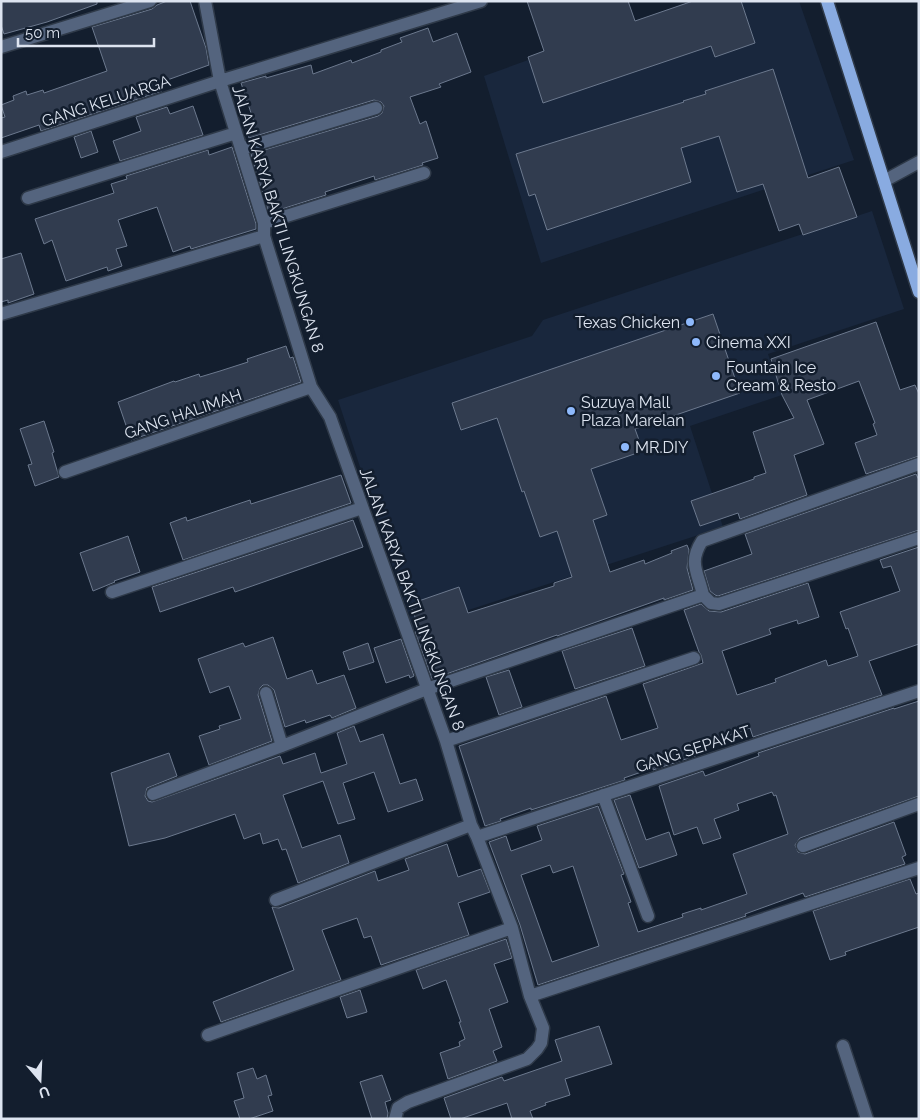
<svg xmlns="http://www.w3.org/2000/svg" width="920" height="1120" font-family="Raleway,sans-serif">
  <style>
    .built { fill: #19273d }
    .building { fill: #313c4f; stroke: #6c798e; fill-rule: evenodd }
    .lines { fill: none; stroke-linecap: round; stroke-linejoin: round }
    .street-casing { stroke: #2f3a49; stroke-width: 15 }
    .primary-casing { stroke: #2f3a49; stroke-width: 15 }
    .street { stroke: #54647e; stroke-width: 12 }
    .primary { stroke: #89abe1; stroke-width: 12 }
    .poi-dot { fill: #8eb9fc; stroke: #131e2e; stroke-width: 2 }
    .labels { text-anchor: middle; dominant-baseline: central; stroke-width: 5; stroke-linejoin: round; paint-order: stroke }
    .street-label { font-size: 16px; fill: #dde4f0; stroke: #131e2e }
    .poi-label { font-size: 16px; fill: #dde4f0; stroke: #131e2e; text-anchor: start }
  </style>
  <rect width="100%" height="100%" fill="#131e2e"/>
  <path class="built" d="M692,1H799L854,160L541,263L484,76Z
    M872,211L904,309L768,354L782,395L690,426L723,527L413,628L338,400L532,336L543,320Z"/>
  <path class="building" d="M1,1H97V4L47,22L4,34L1,25Z
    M167,1H190L206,48L209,65L159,83L162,91L41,131L39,125L1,138V118L5,117L1,105L14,100L13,96L26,91L27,95L43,90L44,93L107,71L92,27L152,9L157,5Z
    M527,1H628L635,21L693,1H741L755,43L715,57L711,46L543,103L528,57L544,51Z
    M428,28L433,42L457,33L471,72L439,84L441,87L410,97L420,124L426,121L438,158L422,163L423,165L375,180L374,176L325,192L326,195L269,213L251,154L378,116L382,113L384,106L381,102L374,100L249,138L246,128L255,125L241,83L266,76V78L311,65L313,74L351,60L352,63L381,52V50L402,42L400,38Z
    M773,69L808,178L839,167L857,217L803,235L799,224L779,231L763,184L737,192L719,136L681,148L691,182L547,230L535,194L529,196L516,154L684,102L683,101L706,94L705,91Z
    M193,106L203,135L120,161L113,141L141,131L136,117L167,107L170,114Z
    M91,131L98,152L81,158L74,137Z
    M232,147L256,224V229L191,249L190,246L173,252L157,207L118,220L127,246L116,249L122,266L108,271L107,267L66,281L52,240L44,244L35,219L114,193L111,184L127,179L126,176L208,150L209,155Z
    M21,253L34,294L8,303V300L1,302V259Z
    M713,314L740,393L635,429L643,451L591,469L607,515L593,520L610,572L644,560L645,564L672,553L671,551L687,545L689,550L687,568L693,590L664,600V598L557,636V635L432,679L415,632L420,630L410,604L459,587L468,613L554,586V583L572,577L557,531L540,537L524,491L522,492L497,418L461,430L452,403Z
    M876,322L900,390L915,385L919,394V456L866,474L855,443L877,435L873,424L875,423L859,381L807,400L824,444L794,455L807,495L740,519L738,513L700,526L691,501L754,479V477L766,473L753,432L794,418L782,395L771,359Z
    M286,346L290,358L293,357L301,382L131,440L118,402L174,381L175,382L199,374L200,377L220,371L248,362L247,359Z
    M44,421L54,452L52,453L59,477L35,486L28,465L32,464L20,429Z
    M916,474L919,480V530L718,596L715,595L710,591L704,571L752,554L745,534Z
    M341,475L351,503L183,560L170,523L186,517L187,521L250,500L251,504Z
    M353,520L363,547L235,592L233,587L160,612L152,587Z
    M128,536L140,572L114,581L115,582L93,591L80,553Z
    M919,547V644L869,661L882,695L753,737L750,728L695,747L698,755L653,770V768L624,778L625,780L531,810V808L500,819L501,821L485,826L459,746L606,696L621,740L658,728L643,684L703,663L701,655L699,652L684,610L701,604L709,611L721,612L808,583L819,617L798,624L797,620L769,629L771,634L722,651L737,695L776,682L775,679L826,660L828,666L858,656L848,628L846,629L840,612L900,591L891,566L883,568L880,560Z
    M632,628L645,666L575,689L562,651Z
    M273,637L287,679L312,670L317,684L344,675L356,708L332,718L330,715L306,723L305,720L285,727L274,690L268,685H263L260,688L258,695L272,741L209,765L199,736L220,729L219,726L241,719L229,686L210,693L198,659L243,643L245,647Z
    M401,639L414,676L410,678L409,675L386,683L374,648Z
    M368,643L374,662L349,670L343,652Z
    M509,670L522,707L499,715L486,677Z
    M919,701V796L800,838L795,845L798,852L805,854L894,822L906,855L902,857L905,864L805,897L803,893L745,914L746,916L538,985L520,925L489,842L506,836L511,851L542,840L537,826L598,806L624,874L621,875L631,902L628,903L638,932L683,917L682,914L701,908V910L747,894L733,854L788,834L776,795L774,796L772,792L737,804L739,810L714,819L721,838L703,844L697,827L674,835L659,786L703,771L705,776L759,756L758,753L894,708V709ZM550,865L553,873L573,866L599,946L552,962L521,875Z
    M354,726L360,742L383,734L400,784L416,779L423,800L388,812L374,772L343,783L355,819L338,824L323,781L283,795L302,848L340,835L349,863L298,883L286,849L282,850L278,839L263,844L260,833L244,839L235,814L165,838L129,846L111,773L169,753L177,776L147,788L145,796L148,801L152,802L280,756L283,764L315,753L321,773L347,764L337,733Z
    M630,795L646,840L669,832L677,855L639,868L614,800Z
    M447,844L458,877L481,869L490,892L458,903L469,935L381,965L371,936L364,938L357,918L322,930L341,980L221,1022L213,1002L294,970L272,907L279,908L375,871L378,881L409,870L405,859Z
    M910,879L916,894L919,893V927L845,952L846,955L830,960L813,911Z
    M506,939L512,958L494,964L508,1002L489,1009L502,1047L493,1051L497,1061L448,1079L440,1053L460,1046L459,1042L465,1039L459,1022H461L446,980L423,989L416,970Z
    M360,990L367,1012L347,1018L340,997Z
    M599,1026L612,1064L565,1079L570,1095L545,1103L546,1105L530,1111L533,1119H512L507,1103L460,1119H451L444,1098L502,1077L504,1081L562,1061L555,1040Z
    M253,1068L257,1079L266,1075L272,1095L268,1096L273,1111L249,1119H240L234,1101L244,1098L237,1073Z
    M382,1075L391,1100L385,1102L388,1113L387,1119H372L360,1082Z"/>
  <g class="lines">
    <defs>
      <path id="street" d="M205,1L220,81L264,223V236L311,387L330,417L446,741L471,825L477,837L512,928L530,996L543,1028L541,1043L537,1049L527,1059L408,1102L398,1108L395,1119
        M1,47L150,1
        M241,149L376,108
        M1,152L220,81L481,1
        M884,181L919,162
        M28,198L236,133
        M264,223L424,173
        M1,314L264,236
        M65,472L311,387
        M112,592L362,508
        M703,595L711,603L719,604L919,538
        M266,693L282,746
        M446,741L694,658
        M153,794L282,746L427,689L703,595C698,572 688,563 702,541L919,464
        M603,795L648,916
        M477,837L919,691
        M803,846L919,804
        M276,900L471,825
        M530,996L919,868
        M208,1035L512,928
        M843,1046L867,1119"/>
      <path id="primary" d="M827,1L919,292"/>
    </defs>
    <use href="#street" class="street-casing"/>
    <use href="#primary" class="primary-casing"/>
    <use href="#street" class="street"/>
    <use href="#primary" class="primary"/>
  </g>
  <g class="poi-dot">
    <circle cx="690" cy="322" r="5"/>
    <circle cx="696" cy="342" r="5"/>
    <circle cx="716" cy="376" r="5"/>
    <circle cx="571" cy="411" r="5"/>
    <circle cx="625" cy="447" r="5"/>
  </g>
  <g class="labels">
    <g class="street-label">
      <text transform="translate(106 101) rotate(-18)">GANG KELUARGA</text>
      <text transform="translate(278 219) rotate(73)">JALAN KARYA BAKTI LINGKUNGAN 8</text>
      <text transform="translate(183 414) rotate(-19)">GANG HALIMAH</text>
      <text transform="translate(412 599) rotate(70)">JALAN KARYA BAKTI LINGKUNGAN 8</text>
      <text transform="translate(693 749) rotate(-18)">GANG SEPAKAT</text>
    </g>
    <g class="poi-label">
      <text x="680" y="322" text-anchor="end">Texas Chicken</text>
      <text x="706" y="342">Cinema XXI</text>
      <text x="726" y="367">Fountain Ice<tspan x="726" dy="18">Cream &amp; Resto</tspan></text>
      <text x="581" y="402">Suzuya Mall<tspan x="581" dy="18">Plaza Marelan</tspan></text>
      <text x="635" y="447">MR.DIY</text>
    </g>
  </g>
  <rect width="920" height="1120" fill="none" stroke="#dde4f0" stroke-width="5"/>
  <g transform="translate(40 1080) rotate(161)" stroke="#131e2e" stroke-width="4" paint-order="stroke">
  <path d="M0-4L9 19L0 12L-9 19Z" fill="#dde4f0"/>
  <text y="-8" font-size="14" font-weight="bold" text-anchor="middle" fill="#dde4f0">U</text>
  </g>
  <path d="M18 38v8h136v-8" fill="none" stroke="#dde4f0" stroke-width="2.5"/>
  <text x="25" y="38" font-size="15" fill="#dde4f0" stroke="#131e2e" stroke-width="4" paint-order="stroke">50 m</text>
</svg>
